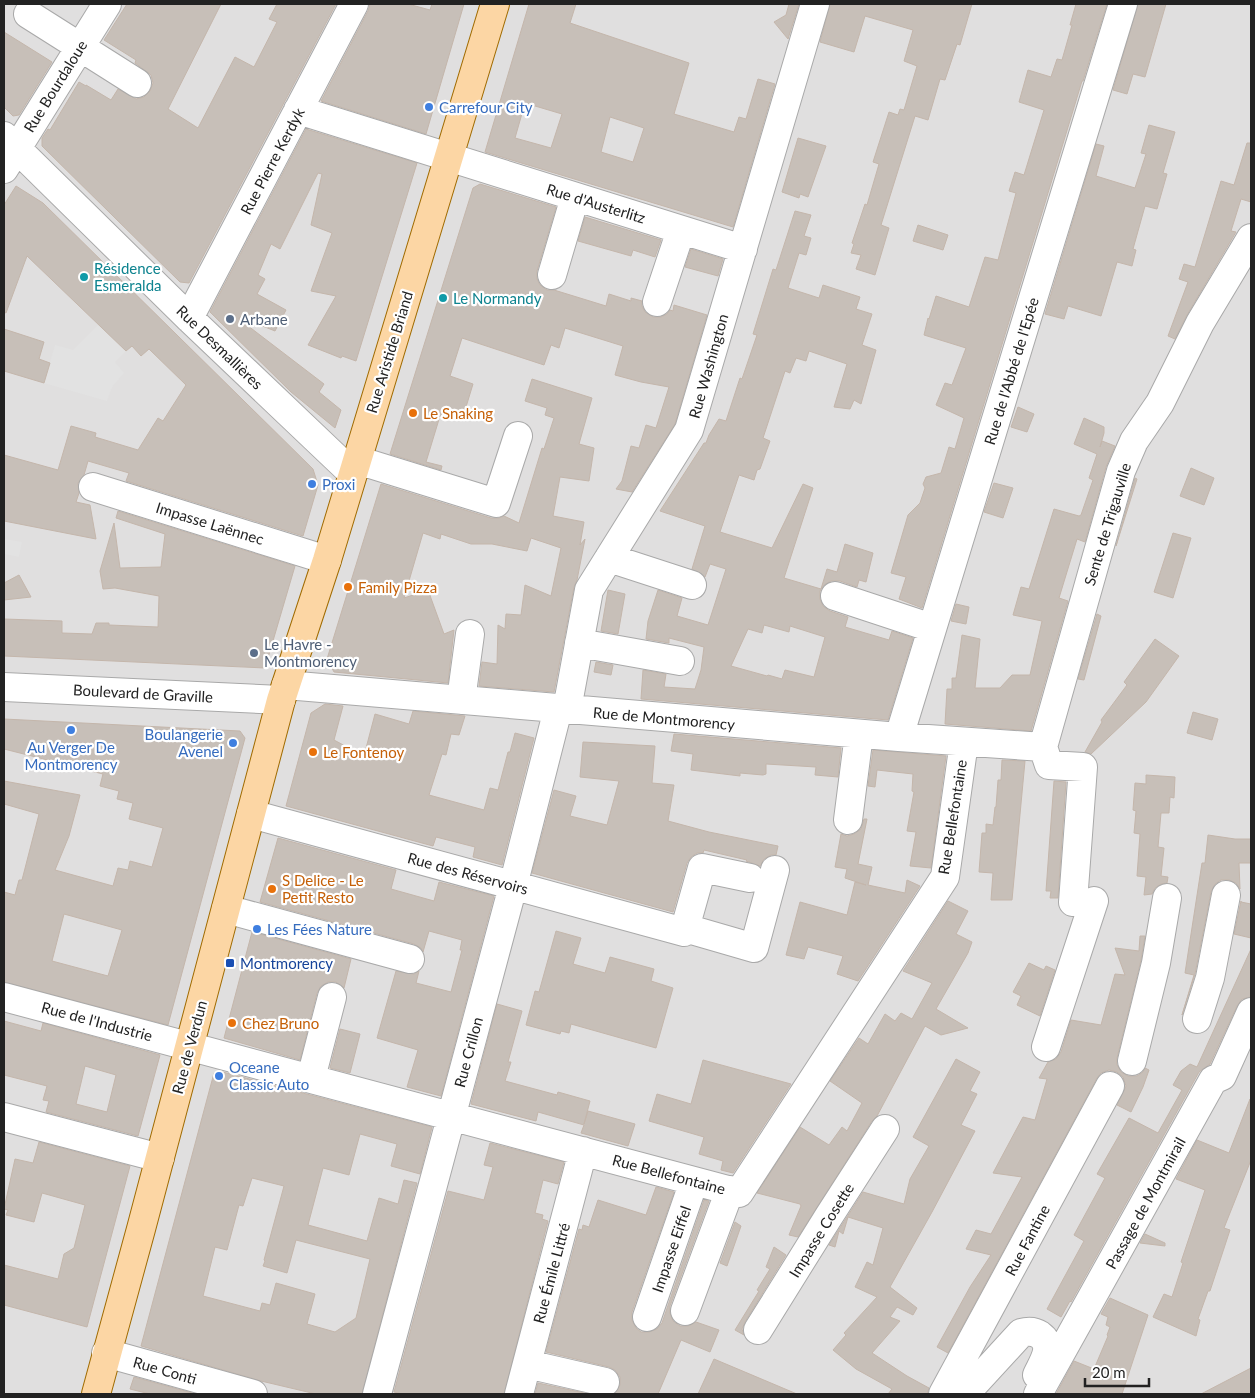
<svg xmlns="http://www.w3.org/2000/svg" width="1255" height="1398" font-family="Lato,sans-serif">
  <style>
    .residential { fill: #e0dfdf }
    .parking { fill: #e2e2e2 }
    .building { fill: #c7bfb8; stroke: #c4b6ab; fill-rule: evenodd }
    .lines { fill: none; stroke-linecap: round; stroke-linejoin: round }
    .minor-casing { stroke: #a9a9a9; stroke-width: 30 }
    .major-casing { stroke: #a06b00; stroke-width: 30 }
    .minor { stroke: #fff; stroke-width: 28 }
    .major { stroke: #fcd6a4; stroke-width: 28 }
    .shop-dot { fill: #3f7fe0; stroke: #fff; stroke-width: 2 }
    .culture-dot { fill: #0f9aa8; stroke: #fff; stroke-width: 2 }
    .service-dot { fill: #5c6f8a; stroke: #fff; stroke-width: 2 }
    .food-dot { fill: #e8710a; stroke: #fff; stroke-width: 2 }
    .transit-dot { fill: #1a4fb4; stroke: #fff; stroke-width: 2 }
    .labels { text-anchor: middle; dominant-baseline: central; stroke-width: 4.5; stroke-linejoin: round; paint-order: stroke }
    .street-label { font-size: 15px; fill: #222; stroke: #fff }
    .shop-label { font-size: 15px; fill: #366cbe; stroke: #fff; text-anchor: start }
    .culture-label { font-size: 15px; fill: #0d838f; stroke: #fff; text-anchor: start }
    .service-label { font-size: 15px; fill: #4e5e75; stroke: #fff; text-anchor: start }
    .food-label { font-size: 15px; fill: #c56008; stroke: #fff; text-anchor: start }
    .transit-label { font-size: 15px; fill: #164399; stroke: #fff; text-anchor: start }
  </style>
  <rect width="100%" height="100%" fill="#f2efe9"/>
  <path class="residential" d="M4,4H1251V1394H4Z"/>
  <path class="parking" d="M98,325L126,351L115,362L124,373L112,387L107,401L44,383L55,345L73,350Z
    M4,539L22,542L19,557L4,554Z"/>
  <path class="building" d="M127,4H221L168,109L198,128L235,57L254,67L277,22L269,19L277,4H336L189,283L180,282L42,146V138L48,129L50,130L79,82L86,86V85L111,100L118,89L136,99L144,97L150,91L153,83L151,75L135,63L136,60L104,40Z
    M370,4H408L430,10L432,4H464L426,134L321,101L368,11Z
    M529,4H576L570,23L689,63L674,114L734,132L739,117L746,119L758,79L775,84L733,227L485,152ZM525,103L562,114L551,148L515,138ZM610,117L644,128L633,162L601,152Z
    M789,4H799L788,39L774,22L786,15Z
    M830,4H972L960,45L957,44L945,80L940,79L928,120L915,116L881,225L889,228L875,275L856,269L861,255L851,253L854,244L852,243L865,204L867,205L879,164L873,162L889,112L898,115L900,109L904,110L917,66L904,61L913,30L865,16L854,52L820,42Z
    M1076,4H1107L1083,81H1082L922,608L899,599L906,577L891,573L908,515L920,503L925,488L923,484L926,477L941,473L949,447L955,449L964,418L936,405L945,383L952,385L966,348L924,335L928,318L929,319L936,296L969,307L985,257L998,260L1016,193L1009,191L1015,172L1024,175L1044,110L1019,102L1028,70L1051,77L1057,59L1062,60L1072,25H1070Z
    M1138,4H1166L1145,77L1133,74L1127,94L1113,90Z
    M4,32L52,62L19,115L13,116L4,107Z
    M1149,125L1175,132L1163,173L1167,174L1157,209L1145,206L1133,249L1136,250L1132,266L1117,262L1101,316L1068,306L1064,319L1045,314L1096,144L1104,146L1096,176L1135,188L1146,154L1141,153Z
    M306,129L417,163L356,361L342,356L341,358L308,345L336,296L311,291L332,233L311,225L322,174L318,173L280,249L271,244L258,275L265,279L257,294L286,310L275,331L240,317L239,319L324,384L319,392L341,410L335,428L291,392L210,312Z
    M798,138L826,146L808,197L800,194L799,198L782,192Z
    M1247,143H1251V202L1241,199L1231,231L1236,232L1187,315L1175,339L1168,336L1188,282L1179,279L1184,264L1195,267L1221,181L1234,185Z
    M480,184L556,207L537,271V279L540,285L547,290H554L606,306L609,294L631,301V298L642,301V306L645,312L653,317H661L667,314L670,310L673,311L674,305L707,315L675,424L632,492L616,489L622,481L631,446L639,448L646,425L656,428L669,387L641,382L615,375L623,346L565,328L559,348L551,345L544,365L462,338L450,376L473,384L462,420L452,417L451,420L440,416L426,462L442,466L441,470L390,454L473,188Z
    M16,186L43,203L313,469L318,485L303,536L126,481L129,473L88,461L84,475L78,483L79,493L76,502L90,505L96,539L4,521V455L58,470L71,426L96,433L95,437L138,450L158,418L163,421L186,385L149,349L141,356L132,346L126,351L27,256L6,313L4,312V205Z
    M795,211L811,215L804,236L811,238L806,255L799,253L788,288L819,298L823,285L860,297L856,309L872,314L862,345L876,350L861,404L854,400L850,409L834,407L847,364L809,351L806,361L796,358L790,373L785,371L763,438L770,441L760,469L757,470L754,480L739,475L720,532L772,548L803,484L813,488L784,578L821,589L827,569L837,572L845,544L873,553L866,582L859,580L857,587L840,581H831L824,585L820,591V599L823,606L830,611L848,617L845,627L889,640L892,631L913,638L888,720L641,699L643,670L666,674L664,687L695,689L701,670L704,647L669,638V643L646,639L648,621L658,590L682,598L677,616L708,625L726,569L710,564L705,577L692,569L705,526L660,511L704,443H706L709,435L719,419L726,421L740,378L742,379L757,335L753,334L773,269L776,270ZM764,625L789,632L790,626L825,637L814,677L785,670L782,679L768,675L767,676L731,666L748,629L762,633Z
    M585,217L661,240L655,257L633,250L631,256L578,241Z
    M918,225L948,235L943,250L913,241Z
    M691,249L723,259L718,276L685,267Z
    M4,329L44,342L39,359L50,363L44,383L4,371Z
    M532,379L592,398L579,444L594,448L589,481L560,477L553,516L584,522L580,545L585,539L577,580L574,587L554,692L479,686L482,662L497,664L498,625L505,629L506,614L521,615L525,585L551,596L561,548L531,538L527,551L492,544H471L441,534L440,539L423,533L404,598L428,590L444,634L454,630L448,683L334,672L327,659L381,484L491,518H499L504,516L519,523L542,448L544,449L554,418L545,415L547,408L525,401Z
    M1018,407L1034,414L1027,432L1011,427Z
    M1084,418L1104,427V433L1100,447L1102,441L1115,446L1106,467L1085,542L1077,539L1059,598L1068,601L1031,731L945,724L947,689H952V678H956L962,635L980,639L975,688H1000L1012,675H1030L1042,621L1013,615L1021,587L1029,589L1054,509L1079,516L1081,515L1093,480L1089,478L1097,454L1074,444Z
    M1191,468L1214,478L1204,505L1180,496Z
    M1135,478L1137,479L1116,546Z
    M994,483L1013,488L1003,518L984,512Z
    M118,511L295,566L265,668L4,656V619L62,621V633L92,634L96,623H109V625L158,627L159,596L115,588L103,589L100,571L114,523L120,568L161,567L165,534L116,518Z
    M1173,533L1191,538L1173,598L1154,592Z
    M19,575L31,597L4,600V583Z
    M608,590L625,594L618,634L601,631Z
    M956,604L969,607L966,624L951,621Z
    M1097,614L1101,616L1084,680L1078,679Z
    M1155,639L1179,656L1146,702L1091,754L1085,752L1102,722L1101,720L1127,685L1124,682Z
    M596,662L613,665L611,675L594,672Z
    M325,704L343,706L334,740L347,747L365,752L375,714L409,724L413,711L465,716L459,735L451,734L446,755L442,754L429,795L484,810L490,788L498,790L508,752H510L515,733L534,738L502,865L473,857L475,847L436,837L433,846L286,806L311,713Z
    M1193,712L1218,719L1212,740L1187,733Z
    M4,719L240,731L245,738L168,1025L4,982V892L15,895L19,880H22L39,814L4,804V781L80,795L69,836L55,870L113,886L118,868L128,870L130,861L152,867L163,828L129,819L133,803L117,799L119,791L100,786L103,774L4,749ZM64,914L122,930L108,976L52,961Z
    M674,734L841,748L838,777L815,775L816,767L766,764V774L763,775L740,773V776L691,770L693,754L671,751Z
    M583,742L655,746L652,783L674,785L668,821L709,832L778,846L776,855H771L764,859L760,866L746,861L747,860L704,850L703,853H697L691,857L687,863L673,912L532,873L554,790L576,796L570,816L607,825L619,781L580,777Z
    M873,750L946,756L931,868L910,866L916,832L907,831L914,792L912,791L913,774L877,770L875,787L868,786Z
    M1002,760L1025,761L1012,900H991L993,873L979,872L982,833H986V824L993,825L995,807H996L998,780H1001Z
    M1146,775L1175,777L1174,798L1170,797L1169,813H1161L1158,847L1164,848L1161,876L1168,877L1167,883L1161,884L1155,888L1152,894L1144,895L1146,877L1137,876L1140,834L1134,833L1136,811L1133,810L1135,783L1146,784Z
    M1054,781L1066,782L1058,898H1050L1051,891H1046Z
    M864,819H867L858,864L872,867L868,885L905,893L907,880L920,886L858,981L837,974L843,956L808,947L804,959L786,955L800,902L847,915L855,882L866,885L845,878L847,869L835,867L841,834L847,836L854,834L861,829Z
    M1208,835L1235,839H1251V863H1239L1240,889L1236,883L1229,880H1221L1215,884L1211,892L1195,974L1182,1015L1194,975L1185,973L1202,863H1205Z
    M278,838L396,870L391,889L434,901L439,882L494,896L441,1096L407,1087L418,1050L377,1038L396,971L414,974L419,971L416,983L451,992L462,950H460L462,940L429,931L423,952L421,948L414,944L260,902Z
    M948,901L968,911L956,934L972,942L968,953L936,1009L968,1028L941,1035L925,1026L877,1116L872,1121L798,1237L789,1235L801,1206L800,1204L757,1193L800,1127L829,1145L842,1127L847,1131L862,1103L830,1081L859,1038L868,1044L885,1014L895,1021L901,1013L912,1019L932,983L903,971Z
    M1241,901V902L1251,904V938L1234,934Z
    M556,931L581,938L573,964L605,973L610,957L654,969L651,981L673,988L656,1048L571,1024L569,1033L561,1031L560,1034L526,1025L535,991L539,992Z
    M252,932L351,959L344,988L336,982H328L321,986L317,993L300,1060L224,1038Z
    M1140,936H1145L1141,960L1117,1058V1065L1121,1072L1128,1076H1137L1143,1072L1145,1068L1149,1070L1143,1087L1131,1112L1117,1105L1126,1086L1123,1077L1117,1072L1109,1070L1101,1073L1097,1078L948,1353L937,1347L970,1287L991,1255L966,1249L976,1230L991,1234L1022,1177L993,1173L1023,1117L1035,1120L1047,1079L1039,1078L1048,1062L1056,1059L1061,1052L1071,1020L1101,1025L1115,974L1125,975L1115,948L1139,951Z
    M1251,949V997L1242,999L1237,1006L1210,1064L1199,1072L1071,1302L1070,1301L1061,1317L1047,1309L1084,1241L1074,1235L1105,1178L1097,1174L1129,1118L1158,1133L1182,1090L1173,1085L1181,1071L1190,1064L1197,1067Z
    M1029,963L1044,970L1046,966L1055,970L1040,1016L1017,1005L1021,996L1013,992Z
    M497,1004L522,1011L508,1062H511L505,1081L557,1095L558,1092L590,1101L584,1124L588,1111L635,1124L628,1146L581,1133L584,1125L538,1112L536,1121L471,1104Z
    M4,1021L41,1031L43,1023L160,1055L138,1136L46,1112L49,1101L43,1100L47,1086L4,1075ZM85,1066L116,1075L107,1112L76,1104Z
    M340,1029L360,1034L350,1073L330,1068Z
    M956,1059L980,1072L970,1091L977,1094L961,1125L975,1131L932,1212L890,1287L917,1308L913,1315L897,1307L890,1317L900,1321L872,1353L907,1376L929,1388L927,1394H888L892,1389L856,1369L833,1350L846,1335L844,1333L877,1297L855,1287L867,1262L873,1265L883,1228L848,1217L843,1234L839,1231L835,1247L829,1245L863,1192L904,1204L910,1179L929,1146L913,1137Z
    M703,1060L791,1084L733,1173L721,1170L723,1161L699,1154L704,1137L649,1121L657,1094L691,1104Z
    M219,1071L432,1127L420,1174L391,1166L397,1144L360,1134L349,1175L323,1168L308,1225L367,1241L379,1198L398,1204L404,1180L417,1183L362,1394H316L261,1381L141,1346L214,1073ZM252,1178L284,1186L264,1260L265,1261L263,1266L287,1273L296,1240L370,1259L356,1318L335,1332L307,1324L315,1294L276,1283L270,1305L262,1303L260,1311L203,1296L215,1247L227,1250L239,1205L243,1206Z
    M1250,1099L1251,1160L1224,1228L1230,1230L1210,1291H1208L1198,1319L1200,1320L1196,1336L1153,1317L1164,1294L1172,1297L1183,1263L1181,1262L1205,1190L1176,1179L1197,1140L1229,1153Z
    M39,1142L130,1166L87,1327L4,1305V1265L58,1279L64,1254L74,1248L85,1205L42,1193L34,1222L6,1215L8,1210L4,1209L15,1159L33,1163Z
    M490,1143L564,1162L558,1184L543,1180L535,1213L543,1215L542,1219L548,1221L504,1394H402L394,1392L448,1191L484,1200L493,1167L484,1165Z
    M656,1187L674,1192L632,1312V1320L636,1328L641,1332H649L657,1329L662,1323L704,1200L709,1201L670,1306V1313L673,1321L680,1326H688L696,1322L719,1330L710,1352L681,1340L658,1394H614L620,1385V1377L615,1370L609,1367L546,1352L579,1229L582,1230L583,1225L589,1227L598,1200L646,1215Z
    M735,1222L741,1226L727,1266L720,1263Z
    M1145,1234L1165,1243V1246L1140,1243Z
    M774,1247L786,1255L745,1322L742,1329L744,1335L735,1330L759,1291L757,1290L770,1269L766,1267Z
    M1110,1298L1148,1315L1122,1394H1056L1074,1361L1094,1369L1108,1336L1107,1335L1110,1327L1106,1325L1108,1317L1101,1314Z
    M714,1359L797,1394H698Z
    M1251,1368V1394H1201Z
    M134,1377L196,1394H150L130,1389Z
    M538,1383L589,1394H535Z"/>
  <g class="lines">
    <defs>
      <path id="minor" d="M28,14L137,83
        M298,110L743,249
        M4,136L189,318L352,473
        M4,169L107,4
        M552,275L575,197
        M657,302L681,230
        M189,318L354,4
        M357,460L496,503L518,436
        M93,487L327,560
        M609,558L692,585
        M835,596L932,628
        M579,643L680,661
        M286,685L899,737L1043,747
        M4,687L281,700
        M461,700L470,634
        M567,709L589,590L689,430L815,4
        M899,737L1123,4
        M1043,747L1121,471L1134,441L1160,403L1200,323L1251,238
        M1043,747L1049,765L1083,767L1073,902
        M251,814L684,932L702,868L750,878
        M848,820L859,734
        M226,909L410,959
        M685,928L754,948L775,870
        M4,997L739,1193L945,877L964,742
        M1197,1019L1210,978L1226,895
        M1046,1047L1094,901
        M1132,1061L1156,963L1167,898
        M311,1078L332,997
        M4,1117L160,1158
        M685,1311L730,1190
        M647,1317L694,1181
        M758,1330L829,1216L885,1129
        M106,1353L253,1394
        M527,1364L605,1382
        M377,1394L513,886L558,709
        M519,1394L583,1151
        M943,1394L1110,1086
        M965,1394L1021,1333C1028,1331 1034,1331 1040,1335C1055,1346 1043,1362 1037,1375
        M1038,1394L1213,1080L1222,1076L1251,1012"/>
      <path id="major" d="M96,1394L141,1229L281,700L327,560L495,4"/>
    </defs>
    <use href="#minor" class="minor-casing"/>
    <use href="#major" class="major-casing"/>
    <use href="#minor" class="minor"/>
    <use href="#major" class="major"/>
  </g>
  <g class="shop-dot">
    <circle cx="429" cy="107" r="5"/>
    <circle cx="312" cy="484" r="5"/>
    <circle cx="71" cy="730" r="5"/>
    <circle cx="233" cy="743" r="5"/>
    <circle cx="257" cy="929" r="5"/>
    <circle cx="219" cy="1076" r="5"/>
  </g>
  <g class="culture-dot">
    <circle cx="84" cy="277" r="5"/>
    <circle cx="443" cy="298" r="5"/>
  </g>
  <g class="service-dot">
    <circle cx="230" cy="319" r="5"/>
    <circle cx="254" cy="653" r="5"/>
  </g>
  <g class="food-dot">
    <circle cx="413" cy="413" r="5"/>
    <circle cx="348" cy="587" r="5"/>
    <circle cx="313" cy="752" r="5"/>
    <circle cx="272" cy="889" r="5"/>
    <circle cx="232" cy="1023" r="5"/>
  </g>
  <rect class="transit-dot" x="225" y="958" width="10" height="10" rx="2.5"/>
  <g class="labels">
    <g class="street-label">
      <text transform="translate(55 86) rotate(-58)">Rue Bourdaloue</text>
      <text transform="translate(272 161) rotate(-62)">Rue Pierre Kerdyk</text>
      <text transform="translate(596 203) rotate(17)">Rue d'Austerlitz</text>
      <text transform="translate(220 347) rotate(44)">Rue Desmallières</text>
      <text transform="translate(389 352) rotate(-73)">Rue Aristide Briand</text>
      <text transform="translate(708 366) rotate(-74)">Rue Washington</text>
      <text transform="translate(1011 371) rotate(-73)">Rue de l'Abbé de l'Epée</text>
      <text transform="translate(210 523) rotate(17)">Impasse Laënnec</text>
      <text transform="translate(1107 524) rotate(-73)">Sente de Trigauville</text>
      <text transform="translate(143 693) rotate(3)">Boulevard de Graville</text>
      <text transform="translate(664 718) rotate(5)">Rue de Montmorency</text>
      <text transform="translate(952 817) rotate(-81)">Rue Bellefontaine</text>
      <text transform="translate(468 873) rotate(15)">Rue des Réservoirs</text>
      <text transform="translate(97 1021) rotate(15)">Rue de l'Industrie</text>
      <text transform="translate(189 1047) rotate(-75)">Rue de Verdun</text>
      <text transform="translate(468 1052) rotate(-75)">Rue Crillon</text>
      <text transform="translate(669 1174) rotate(15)">Rue Bellefontaine</text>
      <text transform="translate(1145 1203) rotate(-61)">Passage de Montmirail</text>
      <text transform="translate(821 1230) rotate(-58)">Impasse Cosette</text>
      <text transform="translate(1027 1240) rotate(-62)">Rue Fantine</text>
      <text transform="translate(671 1249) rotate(-71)">Impasse Eiffel</text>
      <text transform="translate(551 1273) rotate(-75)">Rue Émile Littré</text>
      <text transform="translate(165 1370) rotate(16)">Rue Conti</text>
    </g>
    <g class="shop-label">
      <text x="439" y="107">Carrefour City</text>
      <text x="322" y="484">Proxi</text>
      <text x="223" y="734" text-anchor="end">Boulangerie<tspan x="223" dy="17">Avenel</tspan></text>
      <text x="71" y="747" text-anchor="middle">Au Verger De<tspan x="71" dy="17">Montmorency</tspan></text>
      <text x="267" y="929">Les Fées Nature</text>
      <text x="229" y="1067">Oceane<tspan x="229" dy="17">Classic Auto</tspan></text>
    </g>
    <g class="culture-label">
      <text x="94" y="268">Résidence<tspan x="94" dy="17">Esmeralda</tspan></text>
      <text x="453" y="298">Le Normandy</text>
    </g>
    <g class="service-label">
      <text x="240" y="319">Arbane</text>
      <text x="264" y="644">Le Havre -<tspan x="264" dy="17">Montmorency</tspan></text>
    </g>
    <g class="food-label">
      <text x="423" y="413">Le Snaking</text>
      <text x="358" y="587">Family Pizza</text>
      <text x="323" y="752">Le Fontenoy</text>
      <text x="282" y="880">S Delice - Le<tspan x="282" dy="17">Petit Resto</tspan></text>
      <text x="242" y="1023">Chez Bruno</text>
    </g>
    <g class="transit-label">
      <text x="240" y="963">Montmorency</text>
    </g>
  </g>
  <rect width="1255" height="1398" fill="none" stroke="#222222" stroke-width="10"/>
  <path d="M1085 1378v8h64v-8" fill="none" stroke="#222222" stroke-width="2.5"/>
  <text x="1092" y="1378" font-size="15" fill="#222222" stroke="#ffffff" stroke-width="4" paint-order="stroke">20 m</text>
</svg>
